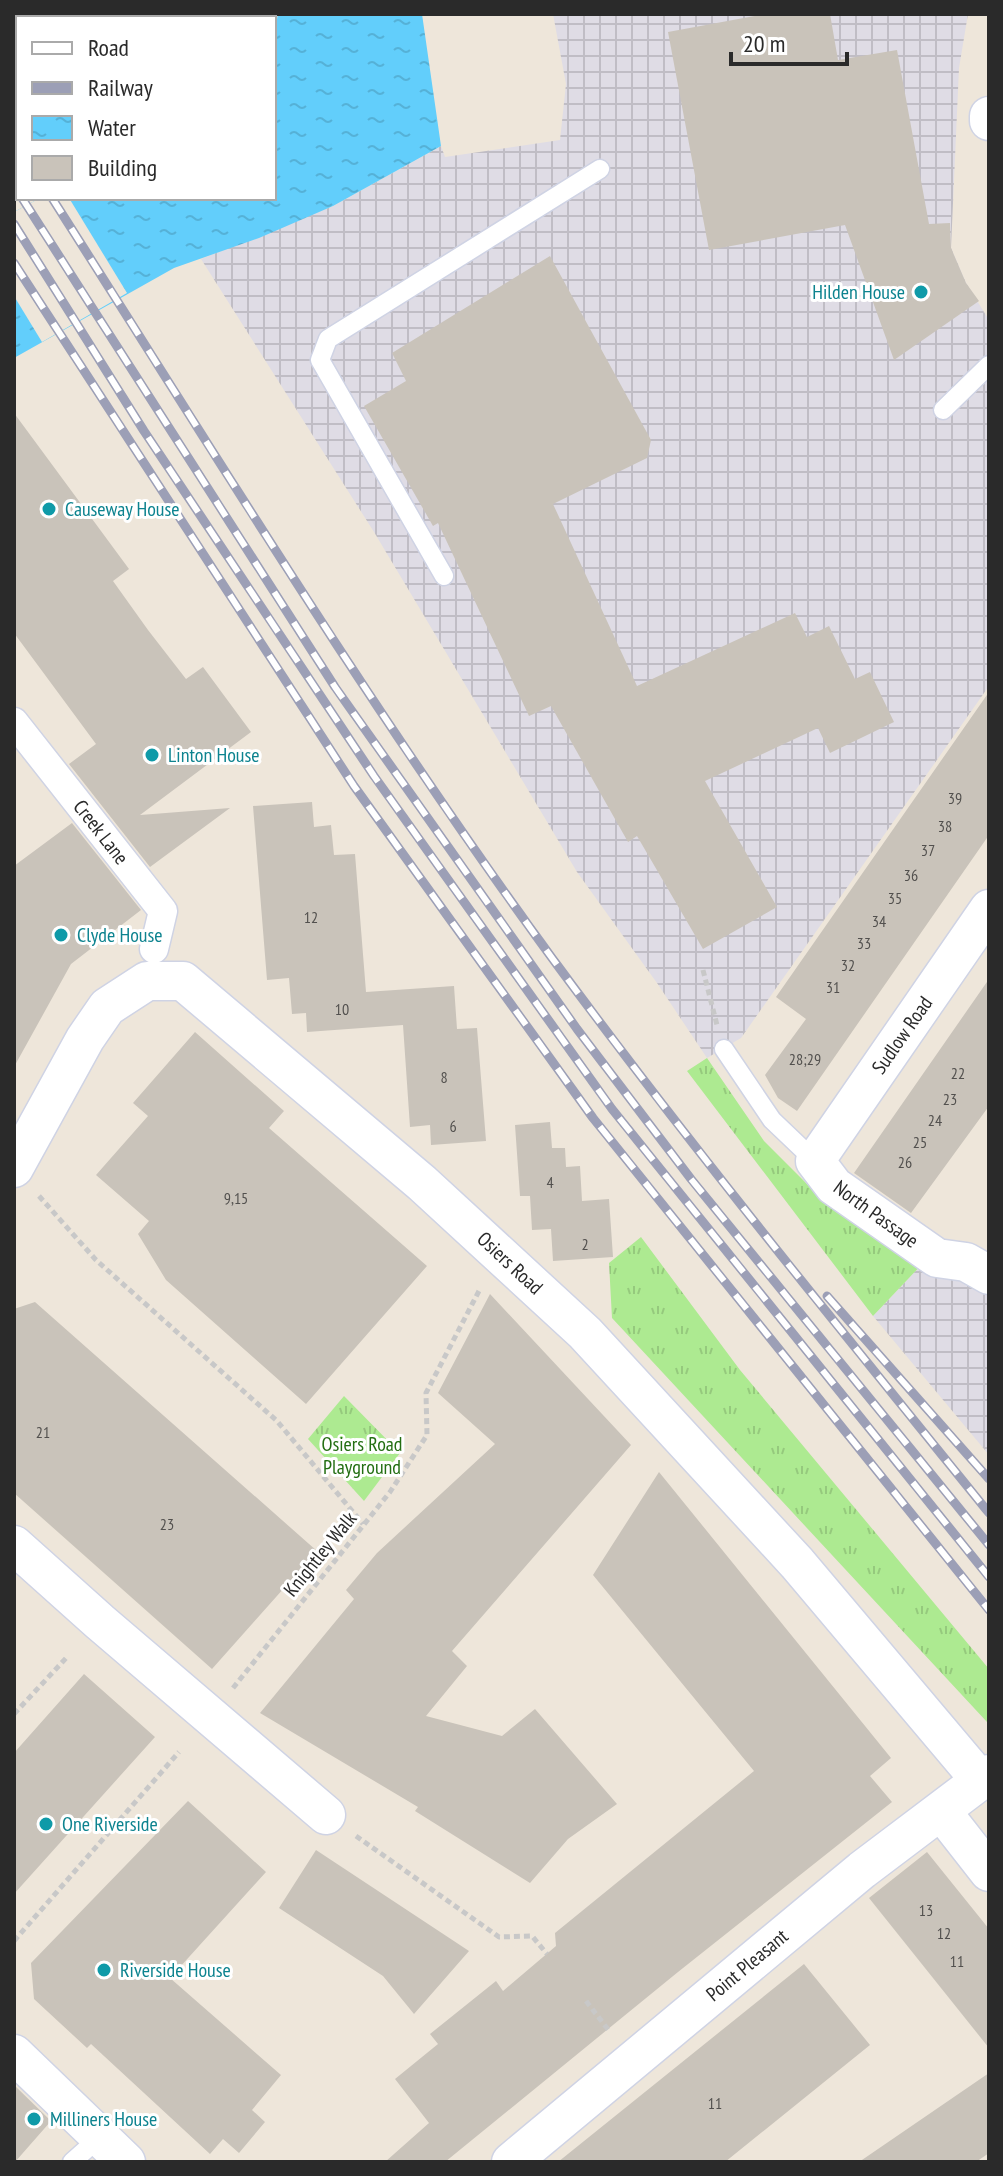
<svg xmlns="http://www.w3.org/2000/svg" width="1003" height="2176" font-family="'PT Sans Narrow',sans-serif">
  <style>
    .industrial { fill: url(#industrial-grid) }
    .grass { fill: url(#grass-tufts) }
    .water { fill: url(#water-ripples) }
    .pier { fill: #eee6da }
    .building { fill: #c9c3ba }
    .lines { fill: none; stroke-linecap: round; stroke-linejoin: round }
    .service-casing { stroke: #cfd3e4; stroke-width: 21 }
    .pedestrian-casing { stroke: #cfd3e4; stroke-width: 31 }
    .minor-casing { stroke: #cfd3e4; stroke-width: 41 }
    .path { stroke: #c8c8c8; stroke-width: 5; stroke-dasharray: 6 4; stroke-linecap: butt }
    .service { stroke: #fff; stroke-width: 18 }
    .pedestrian { stroke: #fff; stroke-width: 28 }
    .minor { stroke: #fff; stroke-width: 38 }
    .rail-casing { stroke: #9c9fb6; stroke-width: 9 }
    .rail { stroke: #fff; stroke-width: 6; stroke-dasharray: 18; stroke-linecap: butt }
    .culture-dot { fill: #0f9aa8; stroke: #fff; stroke-width: 3 }
    .labels { text-anchor: middle; dominant-baseline: central; stroke-width: 6; stroke-linejoin: round; paint-order: stroke }
    .number-label { font-size: 16px; fill: #52504e }
    .culture-label { font-size: 20px; fill: #0d838f; stroke: #fff; text-anchor: start }
    .street-label { font-size: 20px; fill: #2a2a2a; stroke: #fff }
    .park-label { font-size: 20px; fill: #236e12; stroke: #fff }
  </style>
  <defs>
    <pattern id="industrial-grid" width="8" height="8" patternUnits="userSpaceOnUse" patternTransform="scale(2)"><rect width="8" height="8" fill="#dfdce5"/><path d="M0 4h8M4 0v8" fill="none" stroke="#c0bdc5"/></pattern>
    <pattern id="grass-tufts" width="24" height="20" patternUnits="userSpaceOnUse" patternTransform="scale(2)"><rect width="24" height="20" fill="#adea91"/><path d="M3 7l-1-3M5 7V3M7 7l1-3M15 17l-1-3M17 17v-4M19 17l1-3" fill="none" stroke="#95c97d"/></pattern>
    <pattern id="water-ripples" width="26" height="14" patternUnits="userSpaceOnUse" patternTransform="scale(2)"><rect width="26" height="14" fill="#62cefb"/><path d="M2 4q2-2 4 0t4 0M15 11q2-2 4 0t4 0" fill="none" stroke="#55b1d7"/></pattern>
  </defs>
  <rect width="100%" height="100%" fill="#eee6da"/>
  <path class="industrial" d="M14,14H164L168,18H18V117L14,111Z
    M553,14H968L959,68L951,248L966,283L989,320V686L741,1038L707,1058L657,983L577,872L374,532L201,259L333,206L441,146L445,157L560,140L566,84Z
    M926,1260L989,1295V1455L873,1316Z"/>
  <path class="grass" d="M707,1058L764,1141L810,1187L926,1260L873,1316L687,1071Z
    M641,1237L740,1370L989,1669L987,1722L612,1318L609,1263Z
    M344,1396L400,1453L364,1501L308,1439Z"/>
  <path class="water" d="M278,14H422L441,146L333,206L259,238L174,268L14,358V212L40,198H274V34Z"/>
  <path class="pier" d="M40,198H69L127,293L42,342L14,296V212Z"/>
  <path class="building" d="M766,14H830L838,60L897,50L929,224L950,223L951,248L966,283L979,301L894,360L845,225L709,250L668,32Z
    M550,256L651,440L647,458L553,504L637,686L795,613L807,637L829,626L855,679L870,672L894,722L830,753L818,728L705,781L777,907L703,949L637,836L628,842L551,706L529,716L438,523L433,526L364,406L406,381L392,353Z
    M14,413L129,569L113,581L148,630L186,679L203,667L251,732L140,815L230,808L150,867L69,764L96,744L14,633Z
    M989,692V835L797,1111L778,1098L765,1075L806,1019L776,997Z
    M312,802L314,827L331,825L334,855L355,854L366,992L454,986L457,1029L477,1028L486,1141L431,1145L430,1125L410,1127L403,1025L307,1032L306,1013L292,1014L289,978L267,980L253,806Z
    M72,823L141,910L71,964L14,1067V866Z
    M989,979V1106L911,1213L854,1173Z
    M195,1032L284,1111L269,1128L427,1266L306,1404L166,1280L138,1234L149,1221L96,1175L148,1116L133,1103Z
    M550,1122L552,1148H565L566,1167L580,1166L582,1201L609,1199L613,1257L553,1261L551,1229L532,1230L530,1196H520L515,1125Z
    M490,1294L631,1445L452,1651L467,1666L426,1716L502,1736L535,1709L617,1804L568,1839L530,1883L415,1811L418,1807L260,1713L354,1599L346,1590L377,1553L495,1444L438,1393Z
    M35,1302L317,1551L212,1669L14,1493V1309Z
    M659,1472L891,1758L870,1776L892,1802L678,1972L445,2162H385L429,2123L395,2079L438,2044L430,2034L496,1981L503,1991L556,1946L555,1933L754,1771L593,1575Z
    M84,1674L155,1737L14,1894V1753Z
    M188,1801L266,1872L170,1978L281,2075L252,2110L265,2122L239,2153L223,2139L210,2154L91,2044L87,2048L34,1999L31,1963Z
    M316,1850L469,1951L414,2014L383,1976L279,1908Z
    M927,1852L989,1929V2048L869,1898Z
    M804,1964L870,2045L725,2162H558Z
    M989,2073V2153L976,2162H859Z
    M14,2085L51,2121L15,2162H14Z"/>
  <g class="lines">
    <defs>
      <path id="service" d="M943,410L989,365
        M444,576L320,360L328,339L600,169
        M724,1049L772,1120L815,1161
        M72,2162L100,2137"/>
      <path id="pedestrian" d="M14,722L163,911L154,949"/>
      <path id="minor" d="M989,116V121
        M989,909L815,1161L834,1186L937,1258L966,1262L989,1275
        M14,1168L85,1039L107,1007L147,981H183L422,1183L585,1333L797,1563L981,1781
        M14,1545L100,1622L326,1815
        M942,1812L989,1872
        M14,2054L126,2162
        M511,2162L862,1870L989,1774"/>
    </defs>
    <use href="#service" class="service-casing"/>
    <use href="#pedestrian" class="pedestrian-casing"/>
    <use href="#minor" class="minor-casing"/>
    <path class="path" d="M703,970L717,1025
      M39,1196L96,1260L277,1421L363,1524
      M233,1688L390,1492L427,1435L426,1393L480,1289
      M14,1714L68,1656
      M356,1836L499,1937L532,1936L547,1954
      M14,1941L179,1752
      M586,2001L610,2032"/>
    <use href="#service" class="service"/>
    <use href="#pedestrian" class="pedestrian"/>
    <use href="#minor" class="minor"/>
    <defs>
      <path id="rail" d="M14,138L18,144
        M22,198L335,687L577,1029L691,1179L989,1545
        M52,198C215,454 373,713 552,958C692,1148 841,1330 989,1513
        M14,224L144,431L374,776L612,1109L989,1577
        M14,263L354,786L593,1118L989,1610
        M827,1296L989,1479"/>
    </defs>
    <use href="#rail" class="rail-casing"/>
    <use href="#rail" class="rail"/>
  </g>
  <g class="culture-dot">
    <circle cx="921" cy="292" r="8"/>
    <circle cx="49" cy="509" r="8"/>
    <circle cx="152" cy="755" r="8"/>
    <circle cx="61" cy="935" r="8"/>
    <circle cx="46" cy="1824" r="8"/>
    <circle cx="104" cy="1970" r="8"/>
    <circle cx="34" cy="2119" r="8"/>
  </g>
  <g class="labels">
    <g class="number-label">
      <text x="955" y="798">39</text>
      <text x="945" y="826">38</text>
      <text x="928" y="850">37</text>
      <text x="911" y="875">36</text>
      <text x="895" y="898">35</text>
      <text x="311" y="917">12</text>
      <text x="879" y="921">34</text>
      <text x="864" y="943">33</text>
      <text x="848" y="965">32</text>
      <text x="833" y="987">31</text>
      <text x="342" y="1009">10</text>
      <text x="805" y="1059">28;29</text>
      <text x="958" y="1073">22</text>
      <text x="444" y="1077">8</text>
      <text x="950" y="1099">23</text>
      <text x="935" y="1120">24</text>
      <text x="453" y="1126">6</text>
      <text x="920" y="1142">25</text>
      <text x="905" y="1162">26</text>
      <text x="550" y="1182">4</text>
      <text x="236" y="1198">9,15</text>
      <text x="585" y="1244">2</text>
      <text x="43" y="1432">21</text>
      <text x="167" y="1524">23</text>
      <text x="926" y="1910">13</text>
      <text x="944" y="1933">12</text>
      <text x="957" y="1961">11</text>
      <text x="715" y="2103">11</text>
    </g>
    <g class="culture-label">
      <text x="905" y="292" text-anchor="end">Hilden House</text>
      <text x="65" y="509">Causeway House</text>
      <text x="168" y="755">Linton House</text>
      <text x="77" y="935">Clyde House</text>
      <text x="62" y="1824">One Riverside</text>
      <text x="120" y="1970">Riverside House</text>
      <text x="50" y="2119">Milliners House</text>
    </g>
    <g class="street-label">
      <text transform="translate(101 832) rotate(52)">Creek Lane</text>
      <text transform="translate(902 1035) rotate(-55)">Sudlow Road</text>
      <text transform="translate(876 1214) rotate(36)">North Passage</text>
      <text transform="translate(510 1263) rotate(43)">Osiers Road</text>
      <text transform="translate(320 1554) rotate(-51)">Knightley Walk</text>
      <text transform="translate(747 1965) rotate(-40)">Point Pleasant</text>
    </g>
    <g class="park-label">
      <text x="362" y="1444">Osiers Road<tspan x="362" dy="23">Playground</tspan></text>
    </g>
  </g>
  <rect width="1003" height="2176" fill="none" stroke="#2a2a2a" stroke-width="32"/>
  <rect x="16" y="16" width="260" height="184" fill="#ffffff" stroke="#aaaaaa" stroke-width="2"/>
  <rect x="32" y="42" width="40" height="12" fill="#ffffff" stroke="#aaaaaa" stroke-width="2"/>
  <text x="88" y="56" font-size="24" fill="#2a2a2a">Road</text>
  <rect x="32" y="82" width="40" height="12" fill="#9c9fb6" stroke="#aaaaaa" stroke-width="2"/>
  <text x="88" y="96" font-size="24" fill="#2a2a2a">Railway</text>
  <rect x="32" y="116" width="40" height="24" fill="url(#water-ripples)" stroke="#aaaaaa" stroke-width="2"/>
  <text x="88" y="136" font-size="24" fill="#2a2a2a">Water</text>
  <rect x="32" y="156" width="40" height="24" fill="#c9c3ba" stroke="#aaaaaa" stroke-width="2"/>
  <text x="88" y="176" font-size="24" fill="#2a2a2a">Building</text>
  <path d="M731 52v12h116v-12" fill="none" stroke="#2a2a2a" stroke-width="4"/>
  <text x="743" y="52" font-size="24" fill="#2a2a2a" stroke="#ffffff" stroke-width="6" paint-order="stroke">20 m</text>
</svg>
